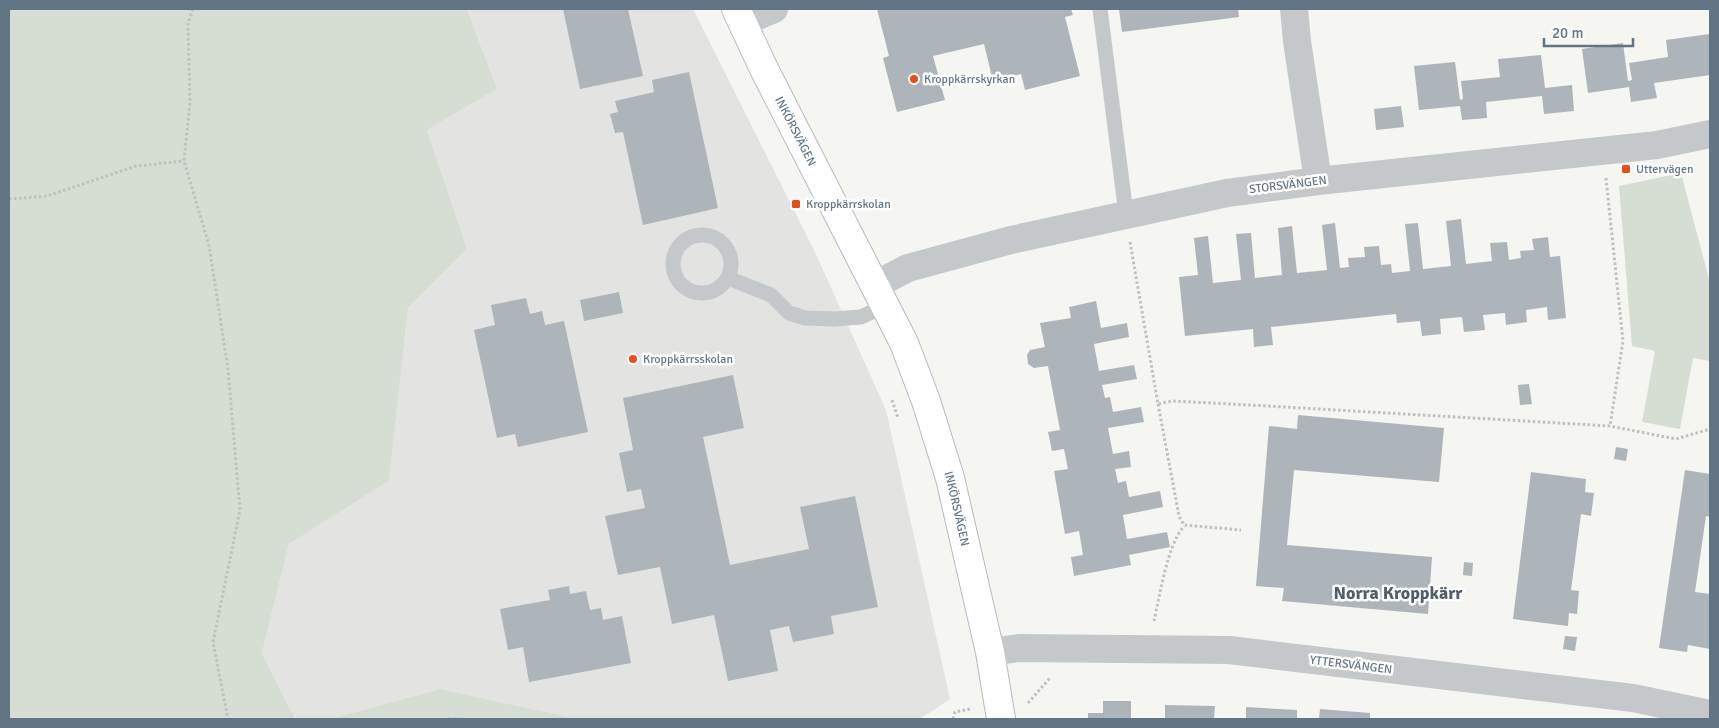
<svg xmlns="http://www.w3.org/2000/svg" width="1719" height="728" font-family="Signika,sans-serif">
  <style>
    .built { fill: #e3e4e2 }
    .green { fill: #d6ddd2 }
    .building { fill: #adb5ba }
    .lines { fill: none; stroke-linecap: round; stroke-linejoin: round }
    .secondary-casing { stroke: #b4babe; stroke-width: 30 }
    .path { stroke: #bec0c2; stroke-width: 3; stroke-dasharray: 2.5 2.5; stroke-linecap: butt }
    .lane { stroke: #c4c8cb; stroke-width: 15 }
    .street { stroke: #c4c8cb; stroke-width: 28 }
    .secondary { stroke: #fff; stroke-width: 28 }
    .poi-dot { fill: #ef4a16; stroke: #fff; stroke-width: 2 }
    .labels { text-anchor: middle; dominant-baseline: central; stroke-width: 5; stroke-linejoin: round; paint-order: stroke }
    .poi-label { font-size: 12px; fill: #627584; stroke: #fff; text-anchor: start }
    .street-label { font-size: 12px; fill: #627584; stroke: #fff }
    .district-label { font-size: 18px; font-weight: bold; fill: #505e69; stroke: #fff }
  </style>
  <rect width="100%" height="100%" fill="#f5f5f1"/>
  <path class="built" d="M467,9H693L815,252L886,410L950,699L920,719H578L440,689L330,719H295L262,653L289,544L389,481L408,308L467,249L427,130L497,89Z"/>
  <path class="green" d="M9,9H467L497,89L427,130L467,249L408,308L389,481L289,544L262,653L295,719H9Z
    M1681,173L1710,283V361L1693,358L1680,429L1642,422L1655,351L1632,346L1619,186Z
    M440,689L578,719H330Z"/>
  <path class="building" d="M563,9H628L643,76L580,89Z
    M877,9H1071L1073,15L1065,17L1080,76L1025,90L1021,74L993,81L984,44L933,56L945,100L897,112L883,58L889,56Z
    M1119,9H1238L1239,17L1122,32Z
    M1709,34L1710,46V75L1654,83L1657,98L1631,102L1629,87L1588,93L1582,49L1623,43L1628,81L1632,80L1629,63L1668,57L1666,40Z
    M1541,55L1545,88L1572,85L1574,111L1544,114L1542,96L1486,102L1487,118L1462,120L1460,106L1419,110L1414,66L1455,62L1460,100L1463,99L1461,81L1500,77L1498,59Z
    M689,72L718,208L643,225L623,132L615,133L610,114L618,112L615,101L654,92L652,80Z
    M1401,106L1404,127L1376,130L1374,109Z
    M1461,219L1466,264L1492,261L1490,243L1507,242L1509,260L1521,258L1520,251L1534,250L1532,239L1548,237L1550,257L1560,256L1566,318L1548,320L1547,307L1526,310L1527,322L1506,325L1505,313L1483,315L1485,330L1464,332L1462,317L1440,319L1441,334L1422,336L1420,321L1397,323L1396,314L1271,327L1273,345L1254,347L1253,329L1185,336L1179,277L1198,275L1194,238L1208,236L1213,283L1241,280L1236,234L1251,233L1255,278L1282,275L1278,228L1292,226L1297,273L1327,270L1322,225L1335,223L1340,268L1349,267L1348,258L1365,257L1364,247L1379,246L1381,265L1391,264L1392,273L1410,271L1405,224L1418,223L1423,269L1451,266L1446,221Z
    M619,292L623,313L584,321L580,300Z
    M526,298L530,314L542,311L545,325L564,321L588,432L518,447L515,434L497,438L474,330L495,325L491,305Z
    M1096,301L1101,328L1127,323L1129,337L1094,344L1099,371L1134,365L1137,379L1102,385L1105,398L1110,397L1113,412L1141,407L1144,422L1108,428L1113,454L1129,451L1131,467L1115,469L1118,483L1126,481L1129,497L1160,491L1163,507L1123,515L1127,539L1167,532L1170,547L1129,555L1131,565L1074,576L1071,557L1083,555L1079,531L1065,534L1054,471L1068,469L1064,449L1052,451L1048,432L1060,430L1048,366L1034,368L1028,364L1027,355L1030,350L1045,347L1040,323L1071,318L1069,307Z
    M733,375L744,428L703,437L730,565L809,549L800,507L855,496L878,607L831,616L834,634L793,642L789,626L770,630L778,671L728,681L714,615L672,624L660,567L618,575L605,516L645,508L641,489L627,492L619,453L633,450L623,398Z
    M1529,384L1532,404L1520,405L1518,385Z
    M1298,415L1444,428L1439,482L1294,470L1287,545L1432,557L1428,614L1282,601L1284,588L1256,586L1269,426L1297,429Z
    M1616,447L1628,449L1626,461L1614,459Z
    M1685,470L1710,474V517L1706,516L1695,592L1710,594V649L1688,645L1687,652L1659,648Z
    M1531,472L1586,479L1585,492L1594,493L1591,516L1581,514L1571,590L1579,591L1577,614L1569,613L1568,626L1513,619Z
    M1464,562L1473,563L1472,576L1463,575Z
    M569,586L570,594L586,591L590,610L601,608L603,620L622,616L631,663L529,682L523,647L508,650L500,609L550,600L548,590Z
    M1565,636L1577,637L1575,651L1563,649Z
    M1103,701H1131V719H1088V713H1103Z
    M1165,705L1215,706L1214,719H1165Z
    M1246,707L1297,710V719H1246Z
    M1320,709L1370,713V719H1319Z"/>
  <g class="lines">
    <defs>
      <g id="secondary">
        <path id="s1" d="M736,9L765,71L904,343L926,401L950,478L990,652L1001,719"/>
      </g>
    </defs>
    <use href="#secondary" class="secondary-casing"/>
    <path class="path" d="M193,9L188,23L190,102L184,161L209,245L228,369L240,510L213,642L228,719
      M1606,178L1623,341L1610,426
      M9,199L47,196L136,166L184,161
      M1130,242L1158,404L1172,401L1250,405L1610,426L1676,439L1710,429
      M892,400L898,418
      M1158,404L1179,516L1184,525L1241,530
      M1154,621C1160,595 1167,546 1184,526
      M1028,703L1050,678
      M448,719H464
      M953,719L955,712L970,709"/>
    <path class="lane" d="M1100,9L1126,214
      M673 264a29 29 0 1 1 58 0a29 29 0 1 1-58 0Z
      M728,278L771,295L789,313L805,318L834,319L861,317L886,305"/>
    <path class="street" d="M1294,9L1297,41L1318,181
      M743,22L774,9
      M875,285L908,268L1011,240L1227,193L1318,181L1657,145L1710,134
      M990,652L1019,648L1229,650L1633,698L1710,714"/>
    <use href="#secondary" class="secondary"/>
  </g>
  <g class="poi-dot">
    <circle cx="914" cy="79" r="5"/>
    <rect x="1621" y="164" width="10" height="10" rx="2.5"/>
    <rect x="791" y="199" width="10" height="10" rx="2.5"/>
    <circle cx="633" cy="359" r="5"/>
  </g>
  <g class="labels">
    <g class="poi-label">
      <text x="924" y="79">Kroppkärrskyrkan</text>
      <text x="1636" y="169">Uttervägen</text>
      <text x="806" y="204">Kroppkärrskolan</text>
      <text x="643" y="359">Kroppkärrsskolan</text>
    </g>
    <g class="street-label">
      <text stroke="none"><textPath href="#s1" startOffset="136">INKÖRSVÄGEN</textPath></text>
      <text transform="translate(1288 185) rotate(-7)">STORSVÄNGEN</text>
      <text stroke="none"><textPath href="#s1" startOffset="548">INKÖRSVÄGEN</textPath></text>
      <text transform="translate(1351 665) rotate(7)">YTTERSVÄNGEN</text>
    </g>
    <g class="district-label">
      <text x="1398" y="593">Norra Kroppkärr</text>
    </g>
  </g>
  <rect width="1719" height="728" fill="none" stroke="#627584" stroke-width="20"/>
  <path d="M1544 38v8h89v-8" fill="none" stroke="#627584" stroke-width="2.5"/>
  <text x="1552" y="38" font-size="15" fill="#627584" stroke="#ffffff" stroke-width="4" paint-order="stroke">20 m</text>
</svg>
